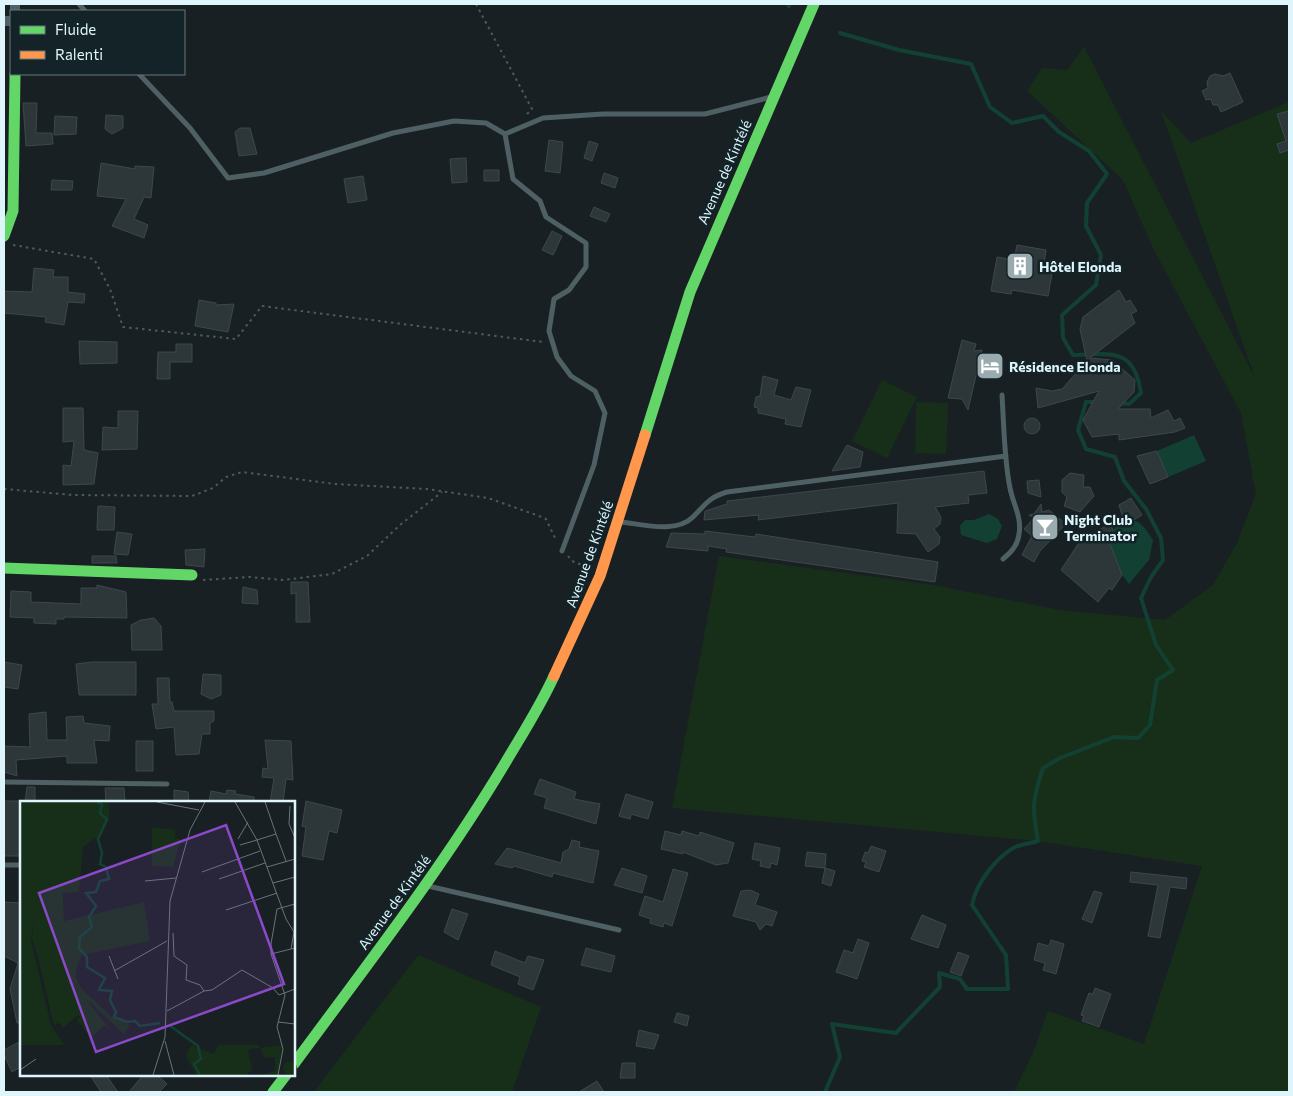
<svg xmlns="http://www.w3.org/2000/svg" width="1293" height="1096" font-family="Commissioner,sans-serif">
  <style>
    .green { fill: #172f19 }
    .water { fill: #124133 }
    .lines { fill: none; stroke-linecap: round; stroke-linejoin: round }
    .stream { stroke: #124133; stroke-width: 4 }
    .building { fill: #2d373a; stroke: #3c484c }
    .path { stroke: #485e55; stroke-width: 2; stroke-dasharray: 2.5 4; stroke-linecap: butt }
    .lane { stroke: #4e6063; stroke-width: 5 }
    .street { stroke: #4e6063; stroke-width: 10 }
    .fast { stroke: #63d668; stroke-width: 11 }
    .slow { stroke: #ff974d; stroke-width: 11 }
    .labels { text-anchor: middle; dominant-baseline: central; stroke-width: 5; stroke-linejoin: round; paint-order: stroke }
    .street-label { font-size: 14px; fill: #def6fb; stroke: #132328 }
    .poi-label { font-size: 14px; font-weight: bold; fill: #def6fb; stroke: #132328; text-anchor: start }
    .inset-river { fill: none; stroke: #124133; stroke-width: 2.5 }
    .inset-road { fill: none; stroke: #677679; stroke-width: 1 }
    .view { fill: #8a4ac8; fill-opacity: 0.15; stroke: #8a4ac8; stroke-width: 2.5 }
    .inset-edge { fill: none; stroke: #def6fb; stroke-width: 2.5 }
  </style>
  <rect width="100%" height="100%" fill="#182023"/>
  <path class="green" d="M1084,47L1255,378L1161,111L1191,143L1289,102V1092H1014L1033,1053L1048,1011L1144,1044L1202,866L1038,841L672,808L719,556L934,585L1060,610L1165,620L1213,585L1237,543L1256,494L1241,413L1153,248L1123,180L1027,91L1042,68L1067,70Z
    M882,380L917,397L887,458L852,441Z
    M916,402L948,403L946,454L915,453Z
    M418,955L541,1007L512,1092H314Z"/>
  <path class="water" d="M1194,435L1206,461L1168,477L1157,451Z
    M989,514L998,519L1002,526L997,539L987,543L961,535L960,526L965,520H974Z
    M1127,519C1140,519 1146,529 1153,540L1149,560L1129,584C1119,572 1103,544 1114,529C1116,525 1123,522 1127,519Z"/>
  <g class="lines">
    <path class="stream" d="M788,4L789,6
      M840,33L899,50L971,64L990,107L1012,123L1043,116L1059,132L1089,151L1107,174L1087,203L1086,226L1101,255L1096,285L1062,315L1063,338L1073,355C1112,354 1134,347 1141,393L1129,404L1119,403
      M825,1092L840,1057L832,1024L896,1033L940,987L939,973L960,979L967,989H1008L1006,955L972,905C976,884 995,858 1015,847C1022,844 1031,843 1038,841C1032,808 1032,800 1043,768L1060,758L1114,737L1138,738L1150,725L1157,680L1173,670L1156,645L1141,598L1151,577L1163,560L1161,538L1146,509L1124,481L1115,457L1086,449L1078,430L1086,402H1097"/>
  </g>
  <path class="building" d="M1230,73L1243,102L1221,112L1218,105H1213L1211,99L1206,100L1202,91L1208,88L1207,82L1210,76L1215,74L1223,76Z
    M23,103H37L36,133H52L53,144L26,146Z
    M1289,111V150L1280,153L1277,144L1286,141L1277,114Z
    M106,115L123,116V128L112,134L105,129Z
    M55,116L77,117L76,134L54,135Z
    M240,128H250L257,154L239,156L235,132Z
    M549,140L563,142L560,173L545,171Z
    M589,141L598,144L592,161L584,158Z
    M466,158L467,182L452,183L450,159Z
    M101,163L135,169V166L154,167L151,198L144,197L134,219L148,225L144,238L112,226L126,199L97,196Z
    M484,170H499V181H484Z
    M604,173L618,178L615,188L601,183Z
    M363,176L367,200L348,203L344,179Z
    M52,180L73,181L72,190H51Z
    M594,207L610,214L606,222L590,216Z
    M552,231L562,236L553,255L542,250Z
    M1017,245L1046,250L1043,272L1052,274L1048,296L1012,290L1011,294L991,291L997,257L1014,260Z
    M34,268L54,270L53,277H68V292L85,294L84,303L68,302L64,325L45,322L46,317L4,313V291L32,292Z
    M1119,290L1126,302L1130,300L1137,311L1131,314L1135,323L1090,358L1112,360L1135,380L1134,392L1118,409H1150L1151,418L1168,410L1174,421L1180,418L1185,428L1175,432L1119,440V434L1092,437L1083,420L1099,391L1038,408L1036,388L1052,391L1062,389L1087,361L1080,329L1083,317Z
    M199,300L216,303V305L234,304L228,332L195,326Z
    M962,340L976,344L974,351L982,350L968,410L962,399L948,398Z
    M79,341L117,342V363L80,364Z
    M176,344H192V362H170V379H157L158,352H176Z
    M763,376L778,380L774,395L791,400L796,387L811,390L801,427L785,424L786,419L758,413V408L754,407L756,397L760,396Z
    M63,408H83L84,450L98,453L94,484L63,485V465L71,466L74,441L63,442Z
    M118,411H138L137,449L102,450L103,427L118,428Z
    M1024 426a8 8 0 1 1 16 0a8 8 0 1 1-16 0Z
    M847,445L863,452L860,467L832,471Z
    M1157,451L1168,477L1150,484L1137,456Z
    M984,471L987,493L968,495L969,503L935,507L941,517L940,524L934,529L940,537L939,544L928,552L916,534L897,533L898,503L758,520L759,515L704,520L705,511L727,504V501Z
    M1070,473L1084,475L1083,487H1090L1094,496L1080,512L1064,506L1067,497L1062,492V480Z
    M1039,480L1041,497L1028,493L1027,481Z
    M1131,498L1142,515L1130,522L1122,515L1119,505Z
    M1041,504L1042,512L1049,510L1066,524L1040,551L1034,562L1022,555L1032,536L1024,529L1034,518L1029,515L1034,514Z
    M98,506L115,507L114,530H97Z
    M1109,524L1113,529L1110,544L1122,575L1112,590L1109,588L1098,602L1061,570L1080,541Z
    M705,531L755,537L756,534L938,562L935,582L726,552L727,549L708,546V551L666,547L671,533L705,534Z
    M117,532L132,534L128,555L114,554Z
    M205,549L204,567L186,565L185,550Z
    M92,556H116L117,563H92Z
    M291,582H308L310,622H296V593L291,594Z
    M97,585L126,592L127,618L64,617V619H56V624L34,623V618L10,617L11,591L31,592V602L81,604V588H97Z
    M243,587L257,590L258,604L242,603Z
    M154,618L161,626L162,650H132L131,625L141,620Z
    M4,662L22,665L18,689L4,687Z
    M92,662H136V695H79L76,664Z
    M203,674L221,675V695L211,699L201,694Z
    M157,678H169L170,702H172L174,711H214V721L210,723V734H202L199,754L176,755L174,727L156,729L152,704H158Z
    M46,712L47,740H67L66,717L83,716L84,723L110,726L109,741L94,740L97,763H67V756L16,760L17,776L4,772V746L30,747L29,714Z
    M265,740L291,741L293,780L286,779L283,802H270L274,778L262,777L263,768L268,769Z
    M136,741H153V771H136Z
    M540,779L576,792L574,799L600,804L596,824L544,808L547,798L534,794Z
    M27,787H35V802H25Z
    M105,788H124L125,802H106Z
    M174,790L188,792L189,802H174Z
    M227,790L236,791L235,794L254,797V802H209L211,791L226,794Z
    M626,794L653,802L648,819L631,814L630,819L619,816Z
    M4,801H21V856H4Z
    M306,801L342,810L337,833L329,831L323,860L302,856L306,827L302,826Z
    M665,831L681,835L682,831L699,836L700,832L734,843L728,863L716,865L683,852V854L661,849Z
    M572,840L580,842L579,847L599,851L593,883L553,873L552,877L514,866L512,868L495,864L507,848L561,863L563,852L569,849Z
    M755,843L780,848L777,865L771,863L770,868L760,866L761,861L752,859Z
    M871,846L886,851L879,872L864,867L866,862L862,861L865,852L868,853Z
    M807,852L826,854L825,868L805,866Z
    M622,868L647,876L642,893L614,885Z
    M825,868L835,871L831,886L822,883Z
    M673,869L688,873L672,926L664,923L663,927L650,923L651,919L639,915L645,896L663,902Z
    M1131,872L1187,878L1186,889L1170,887L1160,938L1148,936L1158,885L1130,882Z
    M750,890L759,894L755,905L777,912L772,926L766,924L760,930L756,922L733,916L741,891Z
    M1094,891L1102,893L1092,923L1082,919Z
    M4,902L21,903V1023H17L10,989L18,963L4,956Z
    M452,909L468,914L458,940L444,932Z
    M922,915L946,925L938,948L911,939Z
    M858,939L869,943L857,979L836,972L844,950L853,953Z
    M1051,940L1064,944L1056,974L1043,970L1045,963L1034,960L1038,943L1049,946Z
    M586,948L615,956L611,972L581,965Z
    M495,951L525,963L528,956L544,960L533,990L518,984L520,977L491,965Z
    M958,952L969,956L961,976L950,972Z
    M1095,988L1111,994L1099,1027L1082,1021L1084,1016L1081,1015L1089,993L1093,994Z
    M677,1013L689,1016L687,1026L674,1022Z
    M639,1030L659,1035L654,1049L636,1046Z
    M21,1041V1067L12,1072L4,1055V1050Z
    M622,1063H635V1078H620Z
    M90,1075H106L118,1092H101Z
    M143,1075H157L167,1084L159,1092H129Z
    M597,1081L604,1092H579Z"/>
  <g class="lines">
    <path class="path" d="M476,4L532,109L527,114
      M13,245L94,259L110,289L123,327L236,339L262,306L543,342
      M4,489L73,495L192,496L213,488L226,477L242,472L335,484L427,489L488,498L539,516L546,519L556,540
      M568,556L572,561L587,567
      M203,580L250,577L283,580L332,574L367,556L400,525L442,492"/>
    <path class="lane" d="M79,4L85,11
      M139,74L190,128L228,178L264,173L393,133L454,121L486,123L505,134L513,179L540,201L546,217L586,243V267L569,290L554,299L549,331L557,357L571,376L595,391L605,413L594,465L562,551
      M505,134L543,118L603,114H705L771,97
      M1002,395C1004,426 1004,458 1010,488C1013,504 1022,517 1019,534C1018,545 1012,552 1003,559
      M621,522C642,524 676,534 693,517C707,503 708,498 727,492L1006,456
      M4,782L167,784
      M4,865H21
      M428,886L619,930"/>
    <path class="street" d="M15,11V4
      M4,21H11"/>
    <path class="fast" d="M4,236L13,211L15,74
      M645,435L690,292L814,4
      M4,568L192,575
      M294,1064C366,966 441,870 504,765C521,736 540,707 554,676
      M273,1092L286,1075"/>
    <path class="slow" d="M554,676L600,576L645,435"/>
  </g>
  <defs>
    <symbol id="building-square" viewBox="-11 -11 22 22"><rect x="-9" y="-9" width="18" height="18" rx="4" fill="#99abaf" stroke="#132328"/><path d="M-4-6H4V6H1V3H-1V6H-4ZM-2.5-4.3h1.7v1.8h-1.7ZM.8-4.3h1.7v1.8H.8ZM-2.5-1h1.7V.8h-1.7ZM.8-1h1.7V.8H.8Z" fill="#fff"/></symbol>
    <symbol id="hotel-square" viewBox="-11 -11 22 22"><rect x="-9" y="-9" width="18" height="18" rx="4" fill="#99abaf" stroke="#132328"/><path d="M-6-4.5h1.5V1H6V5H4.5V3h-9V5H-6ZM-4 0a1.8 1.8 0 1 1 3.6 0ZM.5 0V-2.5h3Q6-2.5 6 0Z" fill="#fff"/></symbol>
    <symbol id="bar-square" viewBox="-11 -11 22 22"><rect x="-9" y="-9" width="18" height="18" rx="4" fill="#99abaf" stroke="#132328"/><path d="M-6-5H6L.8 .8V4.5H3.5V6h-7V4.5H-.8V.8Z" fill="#fff"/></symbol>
  </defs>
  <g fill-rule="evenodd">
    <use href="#building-square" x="1004" y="250" width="32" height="32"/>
    <use href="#hotel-square" x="974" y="350" width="32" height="32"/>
    <use href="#bar-square" x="1029" y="511" width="32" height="32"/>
  </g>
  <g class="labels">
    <g class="street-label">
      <text transform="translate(724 172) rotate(-66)">Avenue de Kintélé</text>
      <text transform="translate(589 554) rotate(-70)">Avenue de Kintélé</text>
      <text transform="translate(394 902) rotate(-54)">Avenue de Kintélé</text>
    </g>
    <g class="poi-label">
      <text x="1039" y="266">Hôtel Elonda</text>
      <text x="1009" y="366">Résidence Elonda</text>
      <text x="1064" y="519">Night Club<tspan x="1064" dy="16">Terminator</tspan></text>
    </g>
  </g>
  <g transform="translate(20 801)">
    <rect width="275" height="275" fill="#182023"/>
    <path d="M0,1H89V18L80,37H75L63,46L59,91L43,92L44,120L124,101L130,140L62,154L56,169V177L62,188L92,216L110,224L104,233L65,197L90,228L84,225L71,237L57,219L60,216L58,214L43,227L39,221L34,225L18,156L12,138L15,111L11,140L31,224L44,244H0ZM132,26L155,29V37L161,39L153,66L132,65ZM171,244L194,253L199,244H239L240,247L262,244L258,274H243L255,270V256L245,257L240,247H235L228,249L232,269L226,274H176L166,255ZM263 267a7 7 0 1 1 14 0a7 7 0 1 1-14 0Z" fill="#172f19"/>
    <path class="inset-river" d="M77,1L82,3L80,12L87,18L78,38L82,52L80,63L86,66L89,78L80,80L76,91L66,92L76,105L69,116L72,126L60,136L59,147L67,156V166L85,177L79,189L92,190L90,199L96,211L94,216L107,221L115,220L120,225L140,222M149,224L178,245L181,258L174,263L180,274"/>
    <path class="inset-road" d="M137,1L179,9M215,1L237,39L220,44M245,1L256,33L237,39L266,118L274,131L271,148M270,5L269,23L275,37M256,33L266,60M218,38L228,21M247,66L275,58M182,71L240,50M199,78L245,62M125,80L156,77M253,82L275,76M206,109L257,92M153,132L154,155L167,164L166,179L180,184L184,190L192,189L222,169L253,187L259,194L275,188M251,153L275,147M89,155L98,178M94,170L147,140M147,210L184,190M258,221L275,223M145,240L154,274M0,269L16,258M133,274L145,236L150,100L170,29L185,1M258,274L263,248L257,226L265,194L251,153V143L257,108L275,103"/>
    <path class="view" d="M206,24L264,183L76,251L19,92Z"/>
    <rect width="275" height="275" class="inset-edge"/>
  </g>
  <rect width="1293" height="1096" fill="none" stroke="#def6fb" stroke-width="10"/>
  <rect x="10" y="10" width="175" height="65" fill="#132328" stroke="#64777c"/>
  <rect x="20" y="26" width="25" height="8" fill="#63d668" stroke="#64777c"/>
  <text x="55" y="35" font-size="15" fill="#def6fb">Fluide</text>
  <rect x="20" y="51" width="25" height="8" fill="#ff974d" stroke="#64777c"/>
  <text x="55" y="60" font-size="15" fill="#def6fb">Ralenti</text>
</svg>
